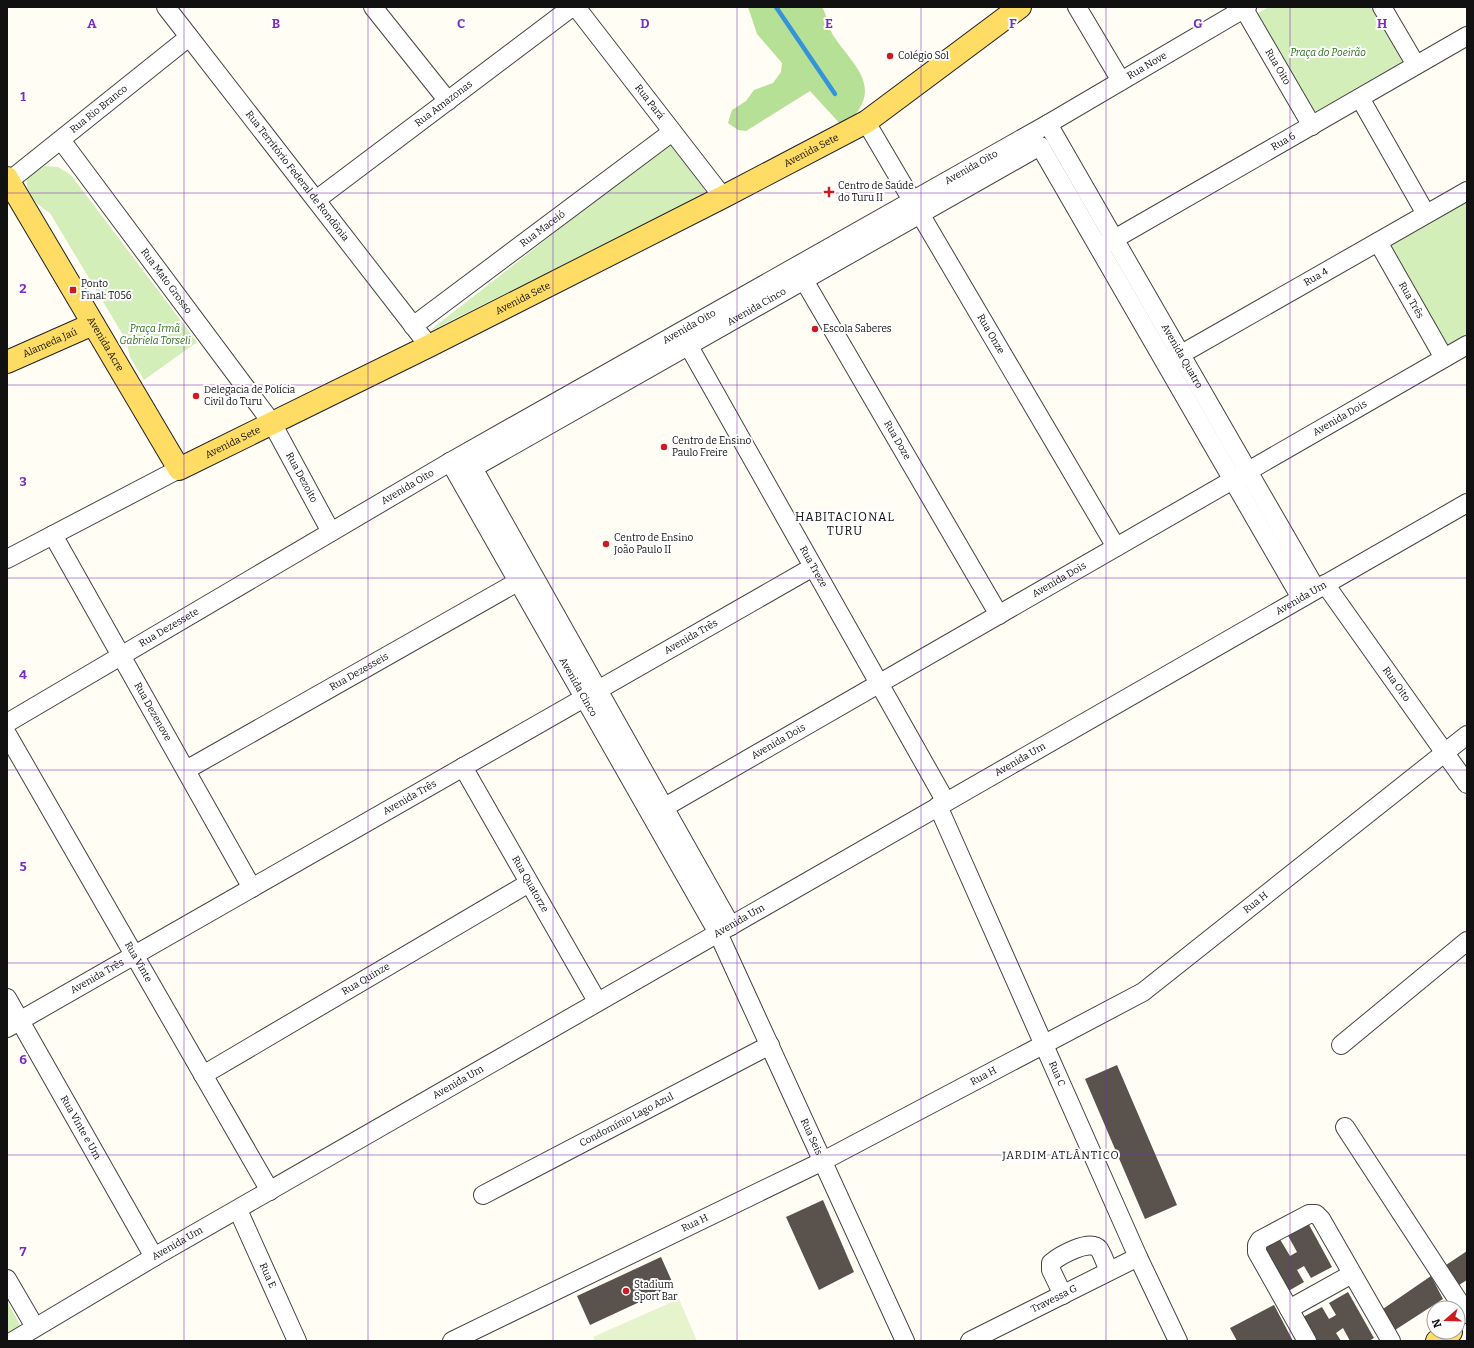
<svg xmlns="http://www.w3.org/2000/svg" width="1474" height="1348" font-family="Bitter,serif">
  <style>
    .green { fill: #d3eeb9 }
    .forest { fill: #b7e097 }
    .pitch { fill: #e5f4cc }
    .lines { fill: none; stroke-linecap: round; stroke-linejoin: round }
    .stream { stroke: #3594d8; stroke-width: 4.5 }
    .building { fill: #5a524c }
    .minor-casing { stroke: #444; stroke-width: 20 }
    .major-casing { stroke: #222; stroke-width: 24 }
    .minor { stroke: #fff; stroke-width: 18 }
    .major { stroke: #ffdc64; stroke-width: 22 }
    .grid { fill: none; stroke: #7b2cbf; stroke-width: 1; stroke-opacity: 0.55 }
    .poi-dot { fill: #cd1c21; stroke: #fff; stroke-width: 1.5 }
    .labels { text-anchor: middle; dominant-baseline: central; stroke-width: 4; stroke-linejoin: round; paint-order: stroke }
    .park-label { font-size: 10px; font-style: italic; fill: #2a6f1a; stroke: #fff }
    .poi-label { font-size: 10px; fill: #111; stroke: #fff; text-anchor: start }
    .street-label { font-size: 10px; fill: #111; stroke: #fff }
    .neighbourhood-label { font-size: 11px; letter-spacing: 1px; fill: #111; stroke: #fff }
    .quarter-label { font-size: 12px; letter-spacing: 1px; fill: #111; stroke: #fff }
    .grid-label { font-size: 13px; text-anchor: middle; font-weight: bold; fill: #7b2cbf; stroke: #fff; stroke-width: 4; stroke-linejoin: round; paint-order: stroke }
  </style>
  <rect width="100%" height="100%" fill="#fffdf4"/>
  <path class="green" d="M1269,7H1373L1408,63L1311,115L1251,17Z
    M669,143L707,193L428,332Z
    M45,166L58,167L71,175L197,342L144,380L130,357L126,340L50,213C38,205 25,195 27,178Z
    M1467,202V338L1445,351L1386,248Z
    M7,1301L21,1327L7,1336Z"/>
  <path class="forest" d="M748,7H822C828,17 828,29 835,38C850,61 878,82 858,111C854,117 848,122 843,127L810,91L746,131L738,130L728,123L732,110L746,101L754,90L773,83L781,72L782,63L757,34Z"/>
  <path class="pitch" d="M679,1299L697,1341H595L593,1337Z"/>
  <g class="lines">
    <path class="stream" d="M776,7L835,94"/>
  </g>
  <path class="building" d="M1117,1065L1177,1205L1145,1219L1085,1079Z
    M823,1200L854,1272L819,1290L786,1217Z
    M1307,1221L1332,1267L1311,1278L1304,1266L1297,1270L1304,1282L1285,1293L1259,1246L1278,1236L1290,1256L1297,1252L1286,1232Z
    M1467,1251V1280L1459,1285L1446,1265Z
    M661,1257L674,1286L590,1325L577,1296Z
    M1431,1276L1443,1299L1392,1332L1380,1311Z
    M1348,1292L1374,1338L1369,1341H1350L1343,1328L1336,1333L1341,1341H1314L1301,1318L1322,1307L1329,1319L1336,1315L1329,1303Z
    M1274,1305L1293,1341H1237L1230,1328Z"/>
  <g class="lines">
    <defs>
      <g id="minor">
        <path id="s1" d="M166,7L429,346"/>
        <path d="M373,7L448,101"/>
        <path id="s2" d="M576,7L723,197"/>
        <path d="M1077,7L1121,81"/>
        <path d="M1382,7L1416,65"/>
        <path id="s3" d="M1244,9L1312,126"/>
        <path d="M1360,98L1426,214"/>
        <path id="s4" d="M866,122L1116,547"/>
        <path id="s5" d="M1048,124L1316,589"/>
        <path id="s6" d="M61,140L272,423L331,532"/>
        <path d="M1040,146L1301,598"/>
        <path id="s7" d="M9,181L189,37"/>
        <path id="s8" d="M316,200L572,7"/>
        <path id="s9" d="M1378,242L1444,358"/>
        <path id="s10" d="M1104,245L1467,36"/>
        <path id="s11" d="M798,270L999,615"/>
        <path id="s12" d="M413,326L672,132"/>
        <path id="s13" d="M683,336L946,802"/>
        <path id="s14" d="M1171,360L1467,191"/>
        <path id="s15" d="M450,462L718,933L905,1341"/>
        <path id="s16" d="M450,462L473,468L1040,146"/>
        <path d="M473,468L731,926"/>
        <path id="s17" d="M53,535L252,888"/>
        <path d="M7,559L179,469"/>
        <path id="s18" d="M1325,584L1467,784"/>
        <path id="s19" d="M7,723L450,462L1048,124L1247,7"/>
        <path id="s20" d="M7,734L270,1191"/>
        <path id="s21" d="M463,767L597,1001"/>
        <path id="s22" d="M186,770L528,576"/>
        <path id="s23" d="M938,806L1138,1257L1178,1341"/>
        <path id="s24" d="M651,815L1467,345"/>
        <path id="s25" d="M7,998L154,1257"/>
        <path id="s26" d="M7,1028L813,567"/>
        <path d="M1341,1045L1467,941"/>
        <path id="s27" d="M203,1075L529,883"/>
        <path d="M1345,1127L1467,1314"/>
        <path id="s28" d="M483,1195L770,1045"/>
        <path id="s29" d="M238,1210L297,1341"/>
        <path d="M7,1279L35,1327"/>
        <path d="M1063,1295L1051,1270V1263C1059,1256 1090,1238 1099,1249C1103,1255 1106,1265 1109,1271"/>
        <path d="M1289,1309L1352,1274"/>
        <path id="s30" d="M13,1341L154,1257L1467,503"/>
        <path id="s31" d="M452,1341L823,1161L1143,992L1467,735"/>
        <path id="s32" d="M970,1341L1138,1257"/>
        <path d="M1307,1341L1257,1252V1245L1260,1240L1309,1214H1316L1321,1219L1391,1341"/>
      </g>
      <g id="major">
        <path id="s33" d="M7,178L179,469L429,346L723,197L866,122L1020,7"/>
        <path id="s34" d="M7,362L93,324"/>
        <path d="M1437,1341L1451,1332"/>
      </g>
    </defs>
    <use href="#minor" class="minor-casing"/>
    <use href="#major" class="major-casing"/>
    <use href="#minor" class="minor"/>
    <use href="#major" class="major"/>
  </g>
  <path class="grid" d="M184,7V1341M368,7V1341M553,7V1341M737,7V1341M921,7V1341M1106,7V1341M1290,7V1341M7,193H1467M7,385H1467M7,578H1467M7,770H1467M7,963H1467M7,1155H1467"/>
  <g class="poi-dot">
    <circle cx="890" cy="56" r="4"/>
    <path d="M827 186h4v4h4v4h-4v4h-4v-4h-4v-4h4z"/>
    <rect x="69" y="286" width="8" height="8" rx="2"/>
    <circle cx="815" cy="329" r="4"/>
    <circle cx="196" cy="396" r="4"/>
    <circle cx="664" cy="447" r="4"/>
    <circle cx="606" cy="544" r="4"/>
    <circle cx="626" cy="1291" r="4"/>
  </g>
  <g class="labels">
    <g class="park-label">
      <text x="1328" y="53">Praça do Poeirão</text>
      <text x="155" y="329">Praça Irmã<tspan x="155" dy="12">Gabriela Torseli</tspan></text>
    </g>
    <g class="poi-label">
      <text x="898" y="56">Colégio Sol</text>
      <text x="838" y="186">Centro de Saúde<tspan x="838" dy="12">do Turu II</tspan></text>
      <text x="81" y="284">Ponto<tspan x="81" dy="12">Final: T056</tspan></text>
      <text x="823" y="329">Escola Saberes</text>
      <text x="204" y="390">Delegacia de Polícia<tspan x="204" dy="12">Civil do Turu</tspan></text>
      <text x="672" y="441">Centro de Ensino<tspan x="672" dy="12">Paulo Freire</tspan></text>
      <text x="614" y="538">Centro de Ensino<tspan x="614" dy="12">João Paulo II</tspan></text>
      <text x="634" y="1285">Stadium<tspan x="634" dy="12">Sport Bar</tspan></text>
    </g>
    <g class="street-label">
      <text stroke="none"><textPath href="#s19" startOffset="1316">Rua Nove</textPath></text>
      <text stroke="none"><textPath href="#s3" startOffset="67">Rua Oito</textPath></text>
      <text stroke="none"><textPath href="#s2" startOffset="120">Rua Pará</textPath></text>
      <text stroke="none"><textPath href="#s8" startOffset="160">Rua Amazonas</textPath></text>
      <text stroke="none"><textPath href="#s7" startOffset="115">Rua Rio Branco</textPath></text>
      <text stroke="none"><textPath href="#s10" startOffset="207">Rua 6</textPath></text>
      <text stroke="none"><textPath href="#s33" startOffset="1046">Avenida Sete</textPath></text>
      <text stroke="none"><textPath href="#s19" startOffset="1113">Avenida Oito</textPath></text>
      <text stroke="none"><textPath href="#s1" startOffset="214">Rua Território Federal de Rondônia</textPath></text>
      <text stroke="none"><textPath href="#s12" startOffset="162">Rua Maceió</textPath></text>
      <text stroke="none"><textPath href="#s14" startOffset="167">Rua 4</textPath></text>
      <text stroke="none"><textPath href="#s6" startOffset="176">Rua Mato Grosso</textPath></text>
      <text stroke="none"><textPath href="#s33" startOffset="722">Avenida Sete</textPath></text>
      <text stroke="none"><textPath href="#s9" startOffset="67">Rua Três</textPath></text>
      <text stroke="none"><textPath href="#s16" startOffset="350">Avenida Cinco</textPath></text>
      <text stroke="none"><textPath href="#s19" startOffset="789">Avenida Oito</textPath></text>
      <text stroke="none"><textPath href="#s4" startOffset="246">Rua Onze</textPath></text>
      <text stroke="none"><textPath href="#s34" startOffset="47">Alameda Jaú</textPath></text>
      <text stroke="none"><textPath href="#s33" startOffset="193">Avenida Acre</textPath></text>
      <text stroke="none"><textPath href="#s5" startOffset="268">Avenida Quatro</textPath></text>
      <text stroke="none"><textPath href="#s24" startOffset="795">Avenida Dois</textPath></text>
      <text stroke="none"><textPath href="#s11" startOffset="197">Rua Doze</textPath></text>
      <text stroke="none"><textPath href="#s33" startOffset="398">Avenida Sete</textPath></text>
      <text stroke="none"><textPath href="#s6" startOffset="415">Rua Dezoito</textPath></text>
      <text stroke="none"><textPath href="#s19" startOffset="465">Avenida Oito</textPath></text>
      <text stroke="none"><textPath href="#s13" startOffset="265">Rua Treze</textPath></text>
      <text stroke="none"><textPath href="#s24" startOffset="471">Avenida Dois</textPath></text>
      <text stroke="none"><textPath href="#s30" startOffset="1487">Avenida Um</textPath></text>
      <text stroke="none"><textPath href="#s19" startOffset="188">Rua Dezessete</textPath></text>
      <text stroke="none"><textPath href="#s26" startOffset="788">Avenida Três</textPath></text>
      <text stroke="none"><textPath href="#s22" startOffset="199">Rua Dezesseis</textPath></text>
      <text stroke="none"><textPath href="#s18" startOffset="123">Rua Oito</textPath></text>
      <text stroke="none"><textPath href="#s15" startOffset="259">Avenida Cinco</textPath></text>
      <text stroke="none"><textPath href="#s17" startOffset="203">Rua Dezenove</textPath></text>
      <text stroke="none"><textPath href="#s24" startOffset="147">Avenida Dois</textPath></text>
      <text stroke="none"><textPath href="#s30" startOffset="1163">Avenida Um</textPath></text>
      <text stroke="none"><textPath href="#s26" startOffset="464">Avenida Três</textPath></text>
      <text stroke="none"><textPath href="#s21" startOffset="135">Rua Quatorze</textPath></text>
      <text stroke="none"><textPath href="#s31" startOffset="918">Rua H</textPath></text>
      <text stroke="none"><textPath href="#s30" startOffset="839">Avenida Um</textPath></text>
      <text stroke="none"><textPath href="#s20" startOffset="263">Rua Vinte</textPath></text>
      <text stroke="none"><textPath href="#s26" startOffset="104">Avenida Três</textPath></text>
      <text stroke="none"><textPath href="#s27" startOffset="189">Rua Quinze</textPath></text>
      <text stroke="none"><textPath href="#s23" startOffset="293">Rua C</textPath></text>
      <text stroke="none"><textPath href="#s31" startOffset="594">Rua H</textPath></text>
      <text stroke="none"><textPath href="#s30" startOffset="515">Avenida Um</textPath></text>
      <text stroke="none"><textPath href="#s28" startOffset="162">Condomínio Lago Azul</textPath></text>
      <text stroke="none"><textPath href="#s25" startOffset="149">Rua Vinte e Um</textPath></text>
      <text stroke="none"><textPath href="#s15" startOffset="766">Rua Seis</textPath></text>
      <text stroke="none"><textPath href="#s31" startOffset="270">Rua H</textPath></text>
      <text stroke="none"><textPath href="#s30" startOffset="191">Avenida Um</textPath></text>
      <text stroke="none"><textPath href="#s29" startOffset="72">Rua E</textPath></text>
      <text stroke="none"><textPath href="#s32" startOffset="94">Travessa G</textPath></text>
    </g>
    <g class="neighbourhood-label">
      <text x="1061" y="1155">JARDIM ATLÂNTICO</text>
    </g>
    <g class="quarter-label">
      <text x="845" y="517">HABITACIONAL<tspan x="845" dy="14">TURU</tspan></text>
    </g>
  </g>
  <g class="grid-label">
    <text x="92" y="28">A</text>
    <text x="276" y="28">B</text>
    <text x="461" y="28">C</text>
    <text x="645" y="28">D</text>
    <text x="829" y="28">E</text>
    <text x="1013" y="28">F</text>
    <text x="1198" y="28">G</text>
    <text x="1382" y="28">H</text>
    <text x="23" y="101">1</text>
    <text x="23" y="293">2</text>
    <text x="23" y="486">3</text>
    <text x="23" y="679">4</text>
    <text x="23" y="871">5</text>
    <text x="23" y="1064">6</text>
    <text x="23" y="1256">7</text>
  </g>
  <rect width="1474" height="1348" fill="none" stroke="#111111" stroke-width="16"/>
  <g transform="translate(1446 1320) rotate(250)"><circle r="19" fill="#ffffff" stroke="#a0a0a0"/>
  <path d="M0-3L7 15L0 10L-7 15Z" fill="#cd1c21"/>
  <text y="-6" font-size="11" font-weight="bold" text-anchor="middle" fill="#111111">N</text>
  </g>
</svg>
